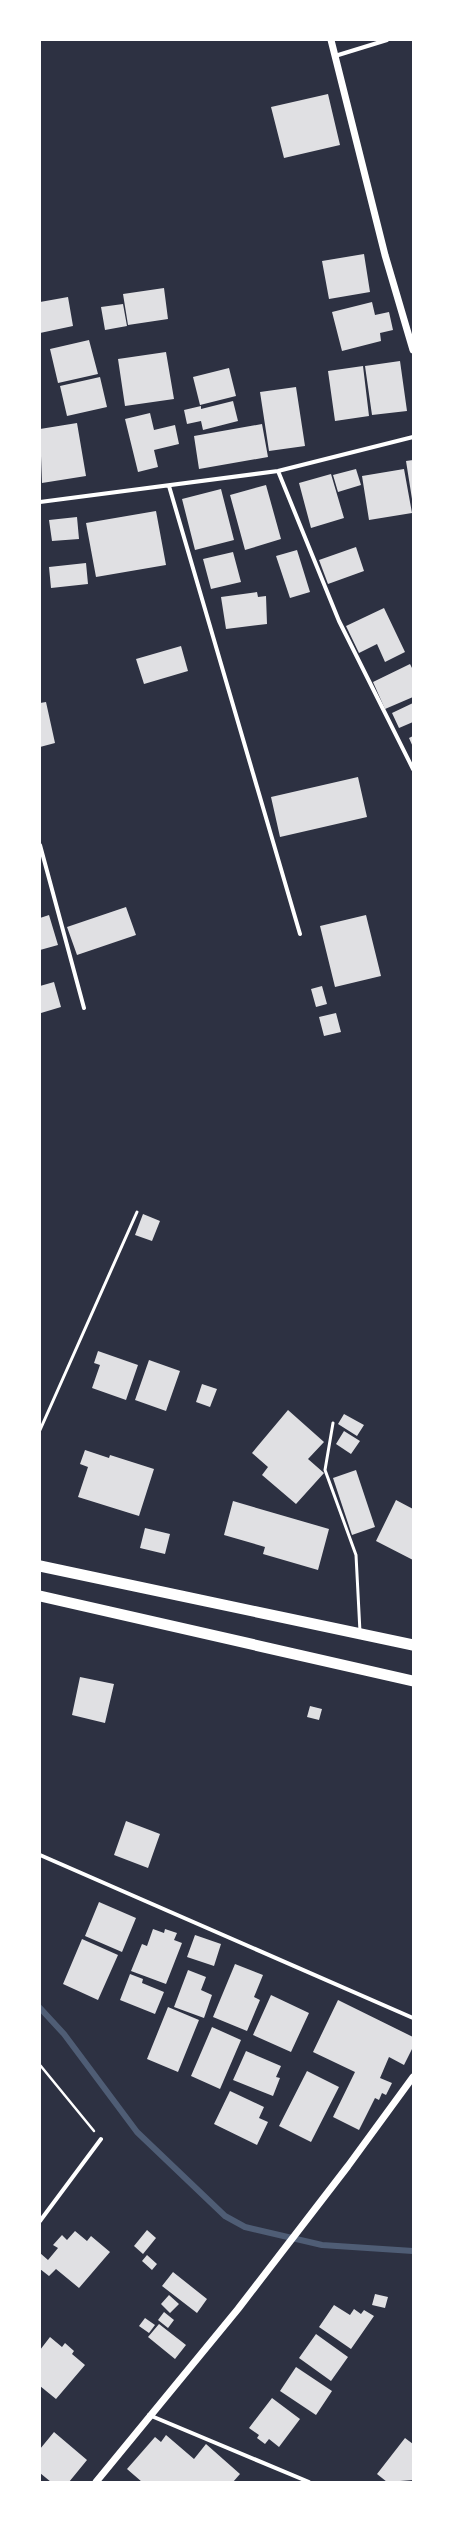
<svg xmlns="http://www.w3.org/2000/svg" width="453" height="2522" font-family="'Archivo Narrow',sans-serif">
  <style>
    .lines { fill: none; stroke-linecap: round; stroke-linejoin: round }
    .stream { stroke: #4f5d75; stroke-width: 6 }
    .building { fill: #e0e0e3 }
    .path { stroke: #fff; stroke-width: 2.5 }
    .service { stroke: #fff; stroke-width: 3 }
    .minor { stroke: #fff; stroke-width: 4 }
    .tertiary { stroke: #fff; stroke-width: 7 }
    .trunk { stroke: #fff; stroke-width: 11 }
  </style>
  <rect width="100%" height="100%" fill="#2d3142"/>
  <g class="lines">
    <path class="stream" d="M40,2008L64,2034L137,2132L225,2216L245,2227L322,2245L413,2251"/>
  </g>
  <path class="building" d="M328,94L340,145L284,158L271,107Z
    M364,254L370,292L329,299L322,261Z
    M164,288L168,319L128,325L123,294Z
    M68,297L73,326L40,333V302Z
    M372,302L375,315L389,312L393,330L380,333L381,341L342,351L332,312Z
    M123,304L127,326L105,330L101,307Z
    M89,340L98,374L58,383L50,349Z
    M166,352L174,399L125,406L118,359Z
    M400,361L407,411L372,415L365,366Z
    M363,366L369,416L335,421L328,371Z
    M229,368L236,396L200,405L193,377Z
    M100,377L107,407L67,416L60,386Z
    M296,387L305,446L269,451L260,392Z
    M233,401L238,421L203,430L201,421L187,424L184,410L201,406V409Z
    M150,413L154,430L175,425L179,444L154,450L158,467L138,472L125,419Z
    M77,423L86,476L42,483L40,429Z
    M262,424L268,457L199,469L194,436Z
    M413,460V499H412L406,461Z
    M356,469L361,485L338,492L333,475Z
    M404,469L412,513L369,520L362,476Z
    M331,474L344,518L311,528L299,483Z
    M266,485L281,539L245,550L230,495Z
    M221,489L234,540L195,550L182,499Z
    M156,511L166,565L96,577L86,523Z
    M77,517L79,539L52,541L49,520Z
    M356,547L364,571L328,584L319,560Z
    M297,550L310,592L290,598L276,556Z
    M233,552L241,582L211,589L203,559Z
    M86,563L88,584L51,588L49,567Z
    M257,592L258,597L266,596L267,624L226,629L221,597Z
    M384,608L405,652L385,662L377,644L359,653L346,626Z
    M181,646L188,671L144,684L136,659Z
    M410,664L413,670V697L385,709L373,682Z
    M46,702L55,743L40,747V703Z
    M413,703V722L399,728L392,713Z
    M413,736V747L409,738Z
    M358,777L367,817L280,837L271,797Z
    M126,907L136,935L77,955L67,927Z
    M49,915L58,945L40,950V918Z
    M366,915L381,976L335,987L320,926Z
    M54,982L61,1007L41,1013L40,986Z
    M322,986L327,1004L316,1007L311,989Z
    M336,1013L341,1032L324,1036L319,1017Z
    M143,1214L160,1221L152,1241L135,1235Z
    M98,1351L138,1365L126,1400L92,1388L100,1365L94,1363Z
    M149,1360L180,1371L166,1411L135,1400Z
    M202,1384L217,1389L210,1407L196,1402Z
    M288,1410L324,1442L308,1459L324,1473L296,1504L262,1475L268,1467L252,1453Z
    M344,1414L364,1425L357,1436L338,1424Z
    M344,1431L360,1441L351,1454L336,1444Z
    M85,1450L109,1458L110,1455L154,1469L139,1516L78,1497L88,1467L80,1464Z
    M356,1470L375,1527L352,1535L333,1478Z
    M396,1500L413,1509V1560L376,1541Z
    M233,1501L329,1529L318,1570L263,1554L265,1547L224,1535Z
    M145,1528L170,1534L165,1554L140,1548Z
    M80,1677L114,1684L105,1723L72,1715Z
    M310,1706L322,1709L319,1720L307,1717Z
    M126,1821L160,1834L148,1868L114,1855Z
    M99,1902L136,1918L122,1952L85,1936Z
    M153,1929L164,1933L165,1929L177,1933L174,1940L182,1943L166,1984L131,1971L142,1944L147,1946Z
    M195,1935L221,1944L214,1966L187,1957Z
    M82,1939L118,1955L98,2000L63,1984Z
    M235,1964L263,1975L254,1997L260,2000L247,2031L213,2017Z
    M188,1970L206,1977L201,1990L212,1995L204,2018L174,2007Z
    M130,1974L143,1979L142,1983L164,1992L155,2014L120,2000Z
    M271,1995L309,2013L291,2052L253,2035Z
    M338,2000L413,2037V2047L404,2065L389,2057L380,2078L392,2083L386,2095L382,2093L379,2100L375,2098L359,2130L333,2117L355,2072L313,2052Z
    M168,2007L199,2020L178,2072L147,2059Z
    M212,2027L241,2040L220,2089L191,2076Z
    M246,2051L281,2066L276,2077L280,2078L273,2096L233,2080Z
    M307,2071L339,2087L311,2142L279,2126Z
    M230,2091L264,2107L259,2118L268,2122L257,2145L214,2124Z
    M147,2230L156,2238L143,2254L134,2246Z
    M75,2231L87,2241L91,2236L110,2252L79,2288L56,2269L49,2276L40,2269V2253L48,2260L58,2248L53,2245L62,2235L67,2240Z
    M147,2255L157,2264L152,2270L142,2261Z
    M173,2272L207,2299L197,2313L162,2286Z
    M375,2294L388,2297L385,2308L372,2305Z
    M169,2295L179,2304L170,2313L161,2304Z
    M334,2305L350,2315L354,2309L361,2314L364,2310L374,2316L351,2349L319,2327Z
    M164,2312L174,2320L168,2328L158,2320Z
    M145,2318L155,2325L149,2333L139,2326Z
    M159,2324L186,2345L175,2359L148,2337Z
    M316,2334L348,2357L331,2381L299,2358Z
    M50,2337L62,2347L65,2343L74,2351L72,2354L85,2365L56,2399L40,2386V2350Z
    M296,2367L332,2391L316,2415L280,2391Z
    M272,2398L300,2419L279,2447L269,2439L265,2444L257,2438L259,2435L249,2428Z
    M54,2432L87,2460L69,2482H51L40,2473V2449Z
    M166,2435L194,2459L206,2444L240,2474L233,2482H142L127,2469L155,2437L161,2442Z
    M405,2438L413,2444V2480L387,2482L377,2474Z"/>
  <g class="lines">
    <path class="path" d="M40,2065L94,2131"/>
    <path class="service" d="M333,1423L325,1470L356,1555L360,1632
      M40,1430L137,1212"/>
    <path class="minor" d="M335,56L387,40
      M278,471L339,621L413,769
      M169,486L300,934
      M40,502L278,471L413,437
      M40,845L84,1008
      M40,1855L413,2018
      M40,2221L101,2139
      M149,2415L309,2482"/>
    <path class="tertiary" d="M331,40L385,255L413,350
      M96,2482L238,2309L348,2166L413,2077"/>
    <path class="trunk" d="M40,1566L413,1645
      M40,1596L413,1681"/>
  </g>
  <rect width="453" height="2522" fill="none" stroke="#ffffff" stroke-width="82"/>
</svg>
